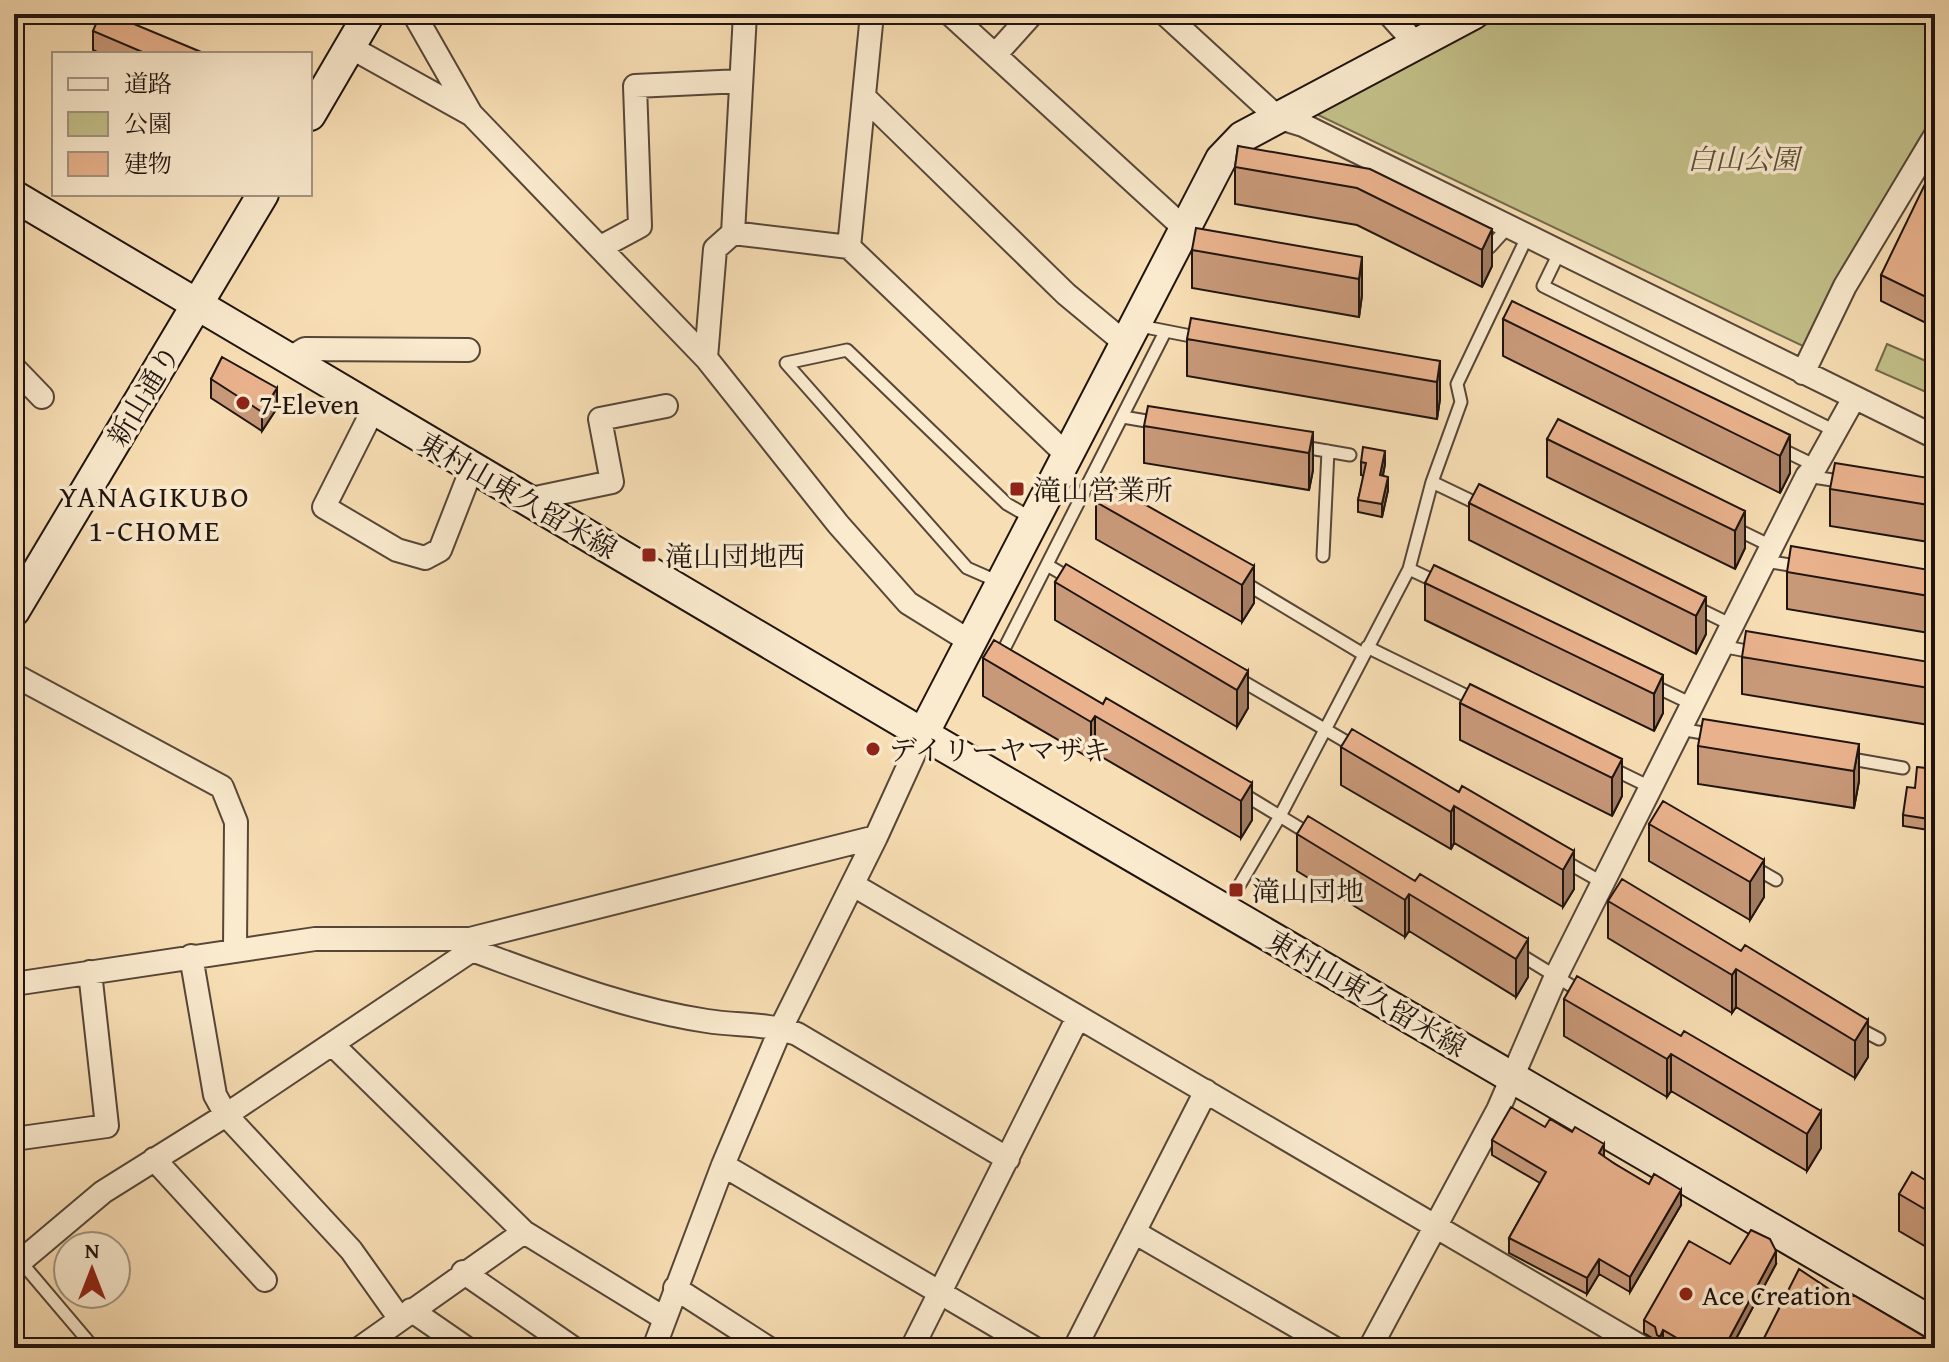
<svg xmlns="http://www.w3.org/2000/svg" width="1949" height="1362" font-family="'Gentium Book Plus','Noto Serif JP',serif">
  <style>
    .green { fill: #c3c089; stroke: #726a4c; stroke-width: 2 }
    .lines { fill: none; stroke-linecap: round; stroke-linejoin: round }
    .lane-casing { stroke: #564638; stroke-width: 15 }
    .street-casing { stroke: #564638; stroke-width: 26 }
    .secondary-casing { stroke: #20140f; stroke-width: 34 }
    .lane { stroke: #faeace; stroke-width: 11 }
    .street { stroke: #faeace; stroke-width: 22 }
    .secondary { stroke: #faeace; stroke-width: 30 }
    .wall { fill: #c89979; stroke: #20140f; stroke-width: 2 }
    .shaded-wall { fill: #a37d63; stroke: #20140f; stroke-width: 2 }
    .building { fill: #e9b28d; stroke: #20140f; stroke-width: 2 }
    .poi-dot { fill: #8f2418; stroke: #faeace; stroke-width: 3 }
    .labels { text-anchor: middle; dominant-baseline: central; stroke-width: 7; stroke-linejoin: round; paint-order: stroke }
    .park-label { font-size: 28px; font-style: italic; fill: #59503a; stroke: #faeace }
    .street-label { font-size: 28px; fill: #20140f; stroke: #faeace }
    .poi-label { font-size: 28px; fill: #20140f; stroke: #faeace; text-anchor: start }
    .neighbourhood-label { font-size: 30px; letter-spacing: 2px; fill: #20140f; stroke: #faeace }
  </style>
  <rect width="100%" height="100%" fill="#f8deb4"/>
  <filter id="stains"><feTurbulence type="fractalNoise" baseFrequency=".0025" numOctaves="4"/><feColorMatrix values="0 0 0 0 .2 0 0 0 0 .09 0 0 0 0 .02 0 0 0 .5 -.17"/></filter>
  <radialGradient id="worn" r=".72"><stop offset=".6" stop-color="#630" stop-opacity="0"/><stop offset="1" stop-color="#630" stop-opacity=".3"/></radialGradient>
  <path class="green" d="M1506,14H1935V119L1921,136L1836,282L1807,348L1316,114Z
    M1887,344L1935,365V396L1876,370Z"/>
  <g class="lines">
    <defs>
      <path id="lane" d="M1482,243L1490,247L1509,226
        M1560,251L1543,286L1837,432
        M1135,325L1201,338
        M1123,417L1158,423
        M1298,446L1350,455
        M1779,448L1816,466
        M1807,476L1845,482
        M1432,482L1482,506
        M1732,527L1771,546
        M1323,556L1328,451
        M1764,561L1803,567
        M1047,565L1071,579
        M1409,569L1441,584
        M1240,580L1363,654
        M999,582L967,568L786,363L847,350L1007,504L1033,519
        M1693,606L1732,625
        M1721,646L1757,653
        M1367,647L1477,701
        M1001,655L1165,332
        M1237,678L1357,748
        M1652,685L1692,704
        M1680,729L1714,735
        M1846,758L1903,768
        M1611,768L1650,787
        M1240,792L1311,835
        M1561,859L1605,884
        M1750,865L1776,880
        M1226,908L1280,816L1409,569L1432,482L1461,402L1457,384L1528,235
        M1516,952L1583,993
        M1858,1028L1879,1039
        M21,1262L94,1348"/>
      <path id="street" d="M414,14L471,114
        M950,14L1184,228
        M1165,14L1277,117L1303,125L1935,437
        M1389,14L1416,44
        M350,47L472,115L706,358L838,524L908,603L971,642
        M995,55L1032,14
        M864,97L1066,294L1125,343
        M733,233L745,14
        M601,247L640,226L635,86L741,81
        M849,247L872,14
        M290,358L305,349L468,350
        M706,358L715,249L733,233L849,247L1068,456
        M14,368L42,397
        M1803,373L1845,286L1935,136
        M373,410L324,507L397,550L425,558L440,550L472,468
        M526,500L612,482L600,419L666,406
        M14,675L222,787L236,822L235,948
        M855,886L1643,1348
        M472,950C549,978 626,1009 707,1021C739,1026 767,1023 797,1034L1008,1159
        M191,956L215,1095L226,1115L351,1250L400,1319
        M14,984L315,939H470L876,837L923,734
        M332,1044L524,1232L664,1318
        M14,1139L107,1126L90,972
        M154,1159L265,1280
        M723,1165L1034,1348
        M1134,1232L1334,1348
        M14,1267L103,1192L226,1115L472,950
        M463,1272L573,1348
        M675,1288L768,1348
        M411,1310L466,1348
        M360,1348L524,1232
        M654,1348L723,1165L781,1028L876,837
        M912,1348L1078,1017
        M1075,1348L1206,1091
        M1370,1348L1498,1110L1556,976L1807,476L1816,466L1854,398"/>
      <path id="secondary" d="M310,115L369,14
        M14,196L923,734L1935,1324
        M14,611L263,194
        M923,734L1221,159L1242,137L1473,14"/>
    </defs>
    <use href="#lane" class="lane-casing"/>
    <use href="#street" class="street-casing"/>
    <use href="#secondary" class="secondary-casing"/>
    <use href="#lane" class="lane"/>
    <use href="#street" class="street"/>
    <use href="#secondary" class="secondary"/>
  </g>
  <path class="wall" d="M256,14H281L277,23Z
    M93,31L206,54H101L93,50Z
    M1238,146L1492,229V266L1482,287L1357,225L1235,204V167Z
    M1935,189V315L1930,325L1881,301V275Z
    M1192,250L1362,257V295L1359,317L1192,288Z
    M1503,319L1790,435V473L1780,493L1503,356Z
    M1187,339L1440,361V399L1437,419L1187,376Z
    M211,379L277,408L262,431L211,398Z
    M1144,426L1313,432V470L1309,490L1144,463Z
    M1547,439L1745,511V548L1735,569L1547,477Z
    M1361,462L1385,464L1383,476L1388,490L1382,517L1358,512V500L1364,476L1361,475Z
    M1935,479V543L1830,526V489Z
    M1096,502L1254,566V603L1242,622L1096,539Z
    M1469,503L1706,597V634L1696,654L1469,540Z
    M1935,571V634L1787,609V572Z
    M1055,582L1248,671V708L1237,727L1055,620Z
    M1425,583L1663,675V713L1654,731L1425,620Z
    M1742,657L1935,663V726L1742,694Z
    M983,658L1252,783V820L1241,838L1095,753L1091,759L983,696Z
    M1460,703L1622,759V796L1612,816L1460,740Z
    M1859,744V781L1854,808L1698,784V746Z
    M1341,747L1459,792L1574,851V889L1563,907L1454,843L1451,849L1341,785Z
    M1935,769L1929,830L1903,826V815L1915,788Z
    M1649,824L1764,860V897L1750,920L1649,861Z
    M1297,834L1415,881L1528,939V977L1516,997L1409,931L1405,937L1297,871Z
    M1608,901L1741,951L1868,1020V1057L1855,1078L1736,1007L1732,1013L1608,938Z
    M1564,999L1681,1036L1821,1111V1148L1807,1171L1671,1091L1667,1097L1564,1036Z
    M1545,1127L1604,1157L1681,1205L1630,1292L1599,1274L1587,1294L1509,1253V1238L1540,1183L1492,1155V1140Z
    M1935,1186V1252L1899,1231V1194Z
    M1730,1264H1776L1731,1348H1672L1663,1343L1661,1348H1657L1655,1340L1644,1333V1320Z"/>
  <path class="shaded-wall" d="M1492,229V266L1482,287V250Z
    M1362,257V295L1359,317V279Z
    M1935,289V315L1930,325V299Z
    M1440,361V399L1437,419V382Z
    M277,388V408L262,431V412Z
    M1313,432V470L1309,490V453Z
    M1790,435V473L1780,493V456Z
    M1385,451V464L1380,488V475Z
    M1388,477V490L1382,517V504Z
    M1745,511V548L1735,569V531Z
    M1254,566V603L1242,622V585Z
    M1706,597V634L1696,654V616Z
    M1248,671V708L1237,727V690Z
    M1663,675V713L1654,731V694Z
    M1095,716V753L1091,759V722Z
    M1859,744V781L1854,808V771Z
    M1622,759V796L1612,816V778Z
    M1935,774V785L1929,830V819Z
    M1252,783V820L1241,838V801Z
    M1454,806V843L1451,849V812Z
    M1574,851V889L1563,907V870Z
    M1764,860V897L1750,920V882Z
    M1409,894V931L1405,937V900Z
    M1528,939V977L1516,997V959Z
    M1736,969V1007L1732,1013V975Z
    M1868,1020V1057L1855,1078V1041Z
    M1671,1054V1091L1667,1097V1059Z
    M1821,1111V1148L1807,1171V1134Z
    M1604,1144V1159L1599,1153Z
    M1681,1190V1205L1630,1292V1277Z
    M1776,1251V1264L1731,1348H1724Z
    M1599,1259V1274L1587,1294V1278Z
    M1663,1330V1343L1660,1348V1337Z"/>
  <path class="building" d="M100,14H110L206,54H147L93,31Z
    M1238,146L1370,169L1492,229L1482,250L1357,188L1235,167Z
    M1925,184L1935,189V289L1930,299L1881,275Z
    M1196,228L1362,257L1359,279L1192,250Z
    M1512,301L1790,435L1780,456L1503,319Z
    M1191,318L1440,361L1437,382L1187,339Z
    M222,357L277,388L262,412L211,379Z
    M1148,406L1313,432L1309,453L1144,426Z
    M1558,419L1745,511L1735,531L1547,439Z
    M1363,447L1385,451L1380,475L1388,477L1382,504L1358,500L1366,463L1361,462Z
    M1835,463L1935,479V506L1830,489Z
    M1107,483L1254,566L1242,585L1096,502Z
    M1479,484L1706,597L1696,616L1469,503Z
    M1791,546L1935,571V597L1787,572Z
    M1066,564L1248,671L1237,690L1055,582Z
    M1434,565L1663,675L1654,694L1425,583Z
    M1746,631L1935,663V689L1742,657Z
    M994,640L1103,704L1106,698L1252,783L1241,801L1095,716L1091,722L983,658Z
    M1470,684L1622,759L1612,778L1460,703Z
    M1703,719L1859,744L1854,771L1698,746Z
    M1352,729L1459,792L1462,786L1574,851L1563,870L1454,806L1451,812L1341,747Z
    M1917,767L1935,769L1929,819L1903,815L1907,787L1915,788Z
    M1663,801L1764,860L1750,882L1649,824Z
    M1308,816L1415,881L1420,874L1528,939L1516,959L1409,894L1405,900L1297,834Z
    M1622,879L1741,951L1745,945L1868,1020L1855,1041L1736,969L1732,975L1608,901Z
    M1577,976L1681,1036L1684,1031L1821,1111L1807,1134L1671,1054L1667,1059L1564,999Z
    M1511,1107L1545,1127L1550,1119L1572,1132L1575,1127L1604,1144L1599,1153L1615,1164L1649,1184L1654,1174L1681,1190L1630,1277L1599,1259L1587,1278L1509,1238L1546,1172L1492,1140Z
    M1912,1172L1935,1186V1215L1899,1194Z
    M1751,1230L1770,1239L1776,1251L1724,1348H1694L1663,1330L1660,1337L1657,1335L1655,1327L1644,1320L1689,1241L1730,1264Z
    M1799,1269L1838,1295L1855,1296L1935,1343V1348H1759Z"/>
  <g class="poi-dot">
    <circle cx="243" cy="403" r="8"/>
    <rect x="1009" y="481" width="16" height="16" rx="4"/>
    <rect x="641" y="547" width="16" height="16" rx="4"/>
    <circle cx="873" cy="749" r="8"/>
    <rect x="1228" y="882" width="16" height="16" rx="4"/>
    <circle cx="1686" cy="1294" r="8"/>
  </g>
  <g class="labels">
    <g class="park-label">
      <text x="1743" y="158">白山公園</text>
    </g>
    <g class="street-label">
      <text transform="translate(143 395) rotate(-59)">新山通り</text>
      <text transform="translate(518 495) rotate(30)">東村山東久留米線</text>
      <text transform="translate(1367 993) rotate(30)">東村山東久留米線</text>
    </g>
    <g class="poi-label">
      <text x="259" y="403">7-Eleven</text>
      <text x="1033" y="489">滝山営業所</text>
      <text x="665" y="555">滝山団地西</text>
      <text x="889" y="749">デイリーヤマザキ</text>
      <text x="1252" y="890">滝山団地</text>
      <text x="1702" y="1294">Ace Creation</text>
    </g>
    <g class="neighbourhood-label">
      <text x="155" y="496">YANAGIKUBO<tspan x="155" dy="34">1-CHOME</tspan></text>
    </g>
  </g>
  <rect width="1949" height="1362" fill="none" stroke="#f8deb4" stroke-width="48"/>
  <rect x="16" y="16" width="1917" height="1330" fill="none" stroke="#20140f" stroke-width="4"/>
  <rect x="24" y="24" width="1901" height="1314" fill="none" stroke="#20140f" stroke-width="2"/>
  <rect x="52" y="52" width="260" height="144" fill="#faeace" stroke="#a39482" stroke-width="2"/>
  <rect x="68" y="78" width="40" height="12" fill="#faeace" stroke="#a39482" stroke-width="2"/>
  <text x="124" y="92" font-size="24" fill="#20140f">道路</text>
  <rect x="68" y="112" width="40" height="24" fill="#c3c089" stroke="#a39482" stroke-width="2"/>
  <text x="124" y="132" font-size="24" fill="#20140f">公園</text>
  <rect x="68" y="152" width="40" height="24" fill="#e9b28d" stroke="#a39482" stroke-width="2"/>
  <text x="124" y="172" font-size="24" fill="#20140f">建物</text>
  <g transform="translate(92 1270)"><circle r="38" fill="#faeace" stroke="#a39482" stroke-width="2"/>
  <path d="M0-6L14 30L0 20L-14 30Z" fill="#8f2418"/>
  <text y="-12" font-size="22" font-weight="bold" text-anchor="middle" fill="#20140f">N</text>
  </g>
  <rect width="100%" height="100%" filter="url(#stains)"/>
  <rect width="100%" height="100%" fill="url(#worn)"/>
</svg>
